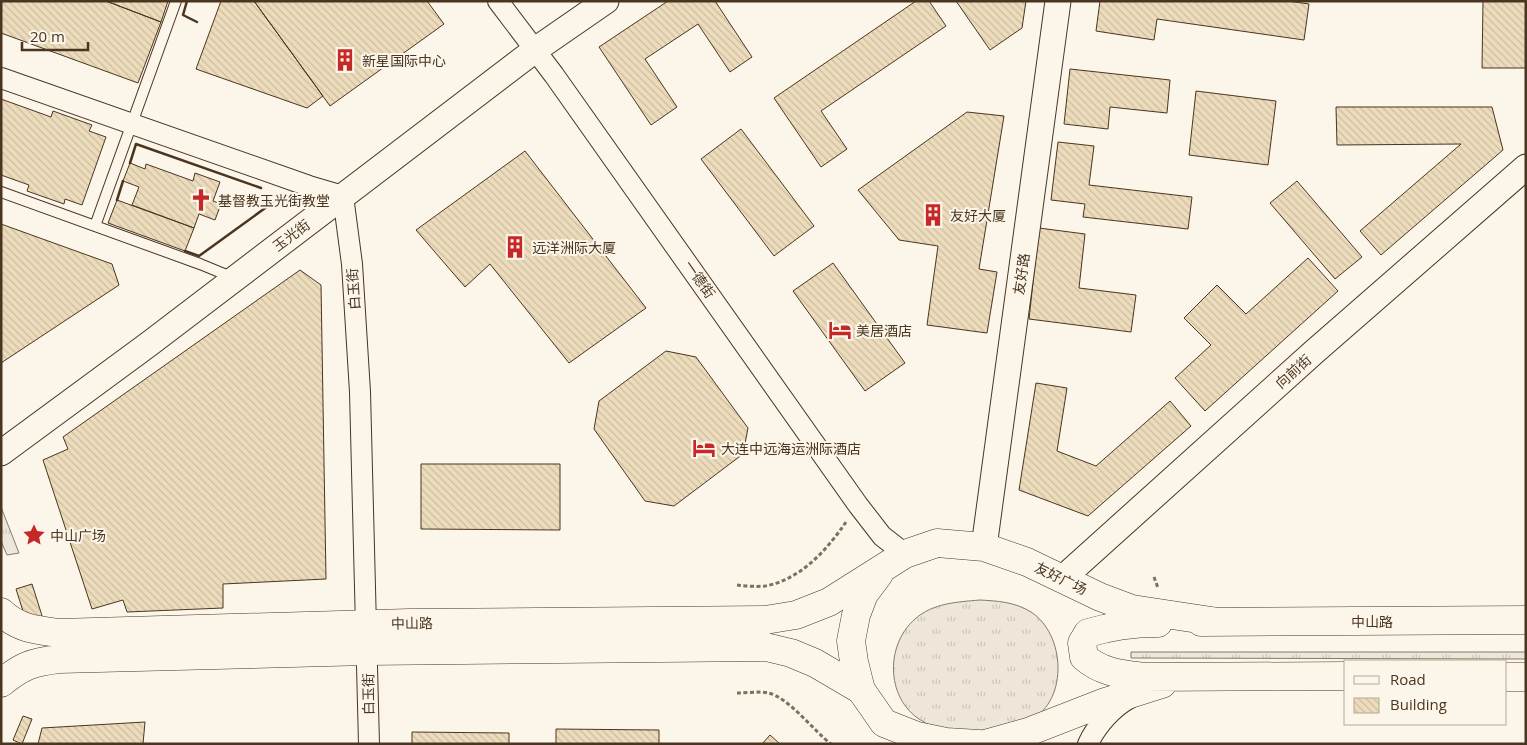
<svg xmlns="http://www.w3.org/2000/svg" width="1527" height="745" font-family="'Open Sans','Noto Sans SC',sans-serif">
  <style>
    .grass { fill: url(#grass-tufts); stroke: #887966 }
    .building { fill: url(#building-back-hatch); stroke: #4a3520 }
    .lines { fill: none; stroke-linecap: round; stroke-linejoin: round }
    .service-casing { stroke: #4a3520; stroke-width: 12 }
    .minor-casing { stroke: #4a3520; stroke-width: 22 }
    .tertiary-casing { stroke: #4a3520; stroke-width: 27 }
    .primary-casing { stroke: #4a3520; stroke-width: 29 }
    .path { stroke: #7f6f5c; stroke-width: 3; stroke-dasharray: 4 2.5; stroke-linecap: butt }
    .service { stroke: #fbf6e9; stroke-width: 10 }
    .minor { stroke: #fbf6e9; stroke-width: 20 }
    .tertiary { stroke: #fbf6e9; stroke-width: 25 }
    .primary { stroke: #fbf6e9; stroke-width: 28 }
    .wall { stroke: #4a3520; stroke-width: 2.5 }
    .labels { text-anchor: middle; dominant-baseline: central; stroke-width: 4; stroke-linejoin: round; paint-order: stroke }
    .poi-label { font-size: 14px; fill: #4a3520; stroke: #fbf6e9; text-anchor: start }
    .street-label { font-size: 14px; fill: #4a3520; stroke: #fbf6e9 }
  </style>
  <defs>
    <pattern id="grass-tufts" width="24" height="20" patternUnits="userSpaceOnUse" patternTransform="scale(1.25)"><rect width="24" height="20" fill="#ede6d9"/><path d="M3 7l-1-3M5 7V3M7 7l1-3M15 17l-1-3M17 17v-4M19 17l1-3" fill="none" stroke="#cdc6ba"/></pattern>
    <pattern id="building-back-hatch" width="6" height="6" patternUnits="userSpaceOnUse" patternTransform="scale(1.25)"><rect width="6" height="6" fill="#ecdcbc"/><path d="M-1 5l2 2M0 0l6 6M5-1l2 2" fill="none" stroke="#ccbda1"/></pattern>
  </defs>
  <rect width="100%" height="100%" fill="#fbf6e9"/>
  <path class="grass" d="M1,507L19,553L7,555L1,541Z
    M980,600C998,601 1015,602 1031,612C1065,634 1069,699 1031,720C1023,724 1003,731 995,732C984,733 948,731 938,729C933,728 928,725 924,722C886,702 884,646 915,619C933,603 957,602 980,600Z
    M1131,652H1526V659L1131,658Z"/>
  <path class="building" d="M1,1H106L161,22L138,83L1,33Z
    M106,1H168L161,22Z
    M221,1H254L323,96L307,108L196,69Z
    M254,1H427L444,24L330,106Z
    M668,1H715L752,57L730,72L698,24L645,59L677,107L651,125L599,47Z
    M916,1H929L946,26L821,111L847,149L821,167L774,98Z
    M956,1H1026L1022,28L990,50Z
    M1100,1H1288L1309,4L1304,40L1157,19L1154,40L1096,31Z
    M1483,1H1526V68H1482Z
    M1070,69L1170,80L1167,113L1110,107L1108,129L1064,124Z
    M1196,91L1276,101L1268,165L1189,155Z
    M1,99L51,117L53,111L92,125L89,131L106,137L82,205L65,199L64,204L27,191L29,185L1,175Z
    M1336,107H1492L1503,150L1381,255L1360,231L1461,144L1337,145Z
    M967,112L1004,116L979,269L997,272L987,333L927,325L938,246L899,240L858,190Z
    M741,129L814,226L774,256L701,159Z
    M1058,142L1094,146L1089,185L1192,197L1188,229L1083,217L1085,204L1051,200Z
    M525,151L646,308L569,363L490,264L465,287L416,230Z
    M130,163L145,169L146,164L193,181L195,173L220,182L213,201L221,204L215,220L199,214L194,228L132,205L139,187L123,181Z
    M1297,181L1362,257L1335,279L1270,203Z
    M117,200L194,228L185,251L108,223Z
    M1,224L112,264L119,285L1,363Z
    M1039,228L1085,234L1079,288L1136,295L1131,332L1029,319Z
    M1308,258L1338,291L1205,411L1175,378L1211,345L1184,318L1217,285L1246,314Z
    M833,263L905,363L865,391L793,291Z
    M300,270L321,285L326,579L223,584V608L127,612L123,600L92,609L43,460L68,449L63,437Z
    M666,351L696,357L748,428L743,454L674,506L645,501L594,429L599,401Z
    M1036,383L1067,388L1057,451L1096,466L1170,401L1191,426L1088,516L1019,490Z
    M421,464H560V530L421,529Z
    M32,584L44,622L28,627L16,589Z
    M23,716L32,719L22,744L13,740Z
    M145,722L143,744H38L42,728Z
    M556,729L659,730V744H556Z
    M412,732L509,733V744H412Z
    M770,735L780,744H762Z"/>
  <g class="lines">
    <defs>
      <path id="service" d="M1,192L200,264L234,278
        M95,226L176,1"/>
      <path id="minor" d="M498,1L554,75L858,505L882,536L905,554
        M1,78L309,186L343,196L352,264L360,392L369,744
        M1088,744C1096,726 1113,707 1130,698"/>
      <path id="tertiary" d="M1,453L149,344L535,50L606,1
        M984,547L1058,1
        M1063,578L1314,352L1526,167"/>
      <path id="primary" d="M879,574L864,594L856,615L851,641L854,662L861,690L884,723L917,736L946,742L979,744
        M1,612C19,629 36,630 59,633L409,623L765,620L796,615L829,602L905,554L937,543L984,547L1027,562L1100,597L1132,609L1218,622
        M1201,622L1526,620
        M1158,623C1134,623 1111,626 1088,633L1082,643L1084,657C1102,673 1122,674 1145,677L1346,676
        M1506,677H1526
        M1,683C22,666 32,662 59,659L367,651L766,647L791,653L815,663L861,690
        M985,744L1028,732L1105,702L1162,684"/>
    </defs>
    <use href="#service" class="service-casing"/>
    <use href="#minor" class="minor-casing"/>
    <use href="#tertiary" class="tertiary-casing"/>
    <use href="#primary" class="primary-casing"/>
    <path class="path" d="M1154,577L1158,588
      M737,585C746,586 757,587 765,586C800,580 827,550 846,522
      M737,693C747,693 759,691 768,693C787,696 814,731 831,744"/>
    <use href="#service" class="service"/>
    <use href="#minor" class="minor"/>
    <use href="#tertiary" class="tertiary"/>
    <use href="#primary" class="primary"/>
    <path class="wall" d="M187,1L183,15L197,22
      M130,163L136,144L261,188
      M117,200L123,181
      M185,251L199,256L268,206"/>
  </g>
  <defs>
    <symbol id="building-bare" viewBox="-9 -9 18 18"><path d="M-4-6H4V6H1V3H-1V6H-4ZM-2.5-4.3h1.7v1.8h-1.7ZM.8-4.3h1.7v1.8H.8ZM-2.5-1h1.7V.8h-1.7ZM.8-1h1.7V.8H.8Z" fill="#c62828" stroke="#fbf6e9" stroke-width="2.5" paint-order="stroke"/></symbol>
    <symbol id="church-bare" viewBox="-9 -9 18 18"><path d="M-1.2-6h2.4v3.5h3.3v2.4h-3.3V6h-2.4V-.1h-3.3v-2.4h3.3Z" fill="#c62828" stroke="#fbf6e9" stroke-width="2.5" paint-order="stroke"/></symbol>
    <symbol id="hotel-bare" viewBox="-9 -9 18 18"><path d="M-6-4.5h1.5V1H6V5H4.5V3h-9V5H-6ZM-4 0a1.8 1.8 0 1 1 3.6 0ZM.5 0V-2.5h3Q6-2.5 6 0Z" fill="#c62828" stroke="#fbf6e9" stroke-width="2.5" paint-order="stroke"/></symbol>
    <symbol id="sight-bare" viewBox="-9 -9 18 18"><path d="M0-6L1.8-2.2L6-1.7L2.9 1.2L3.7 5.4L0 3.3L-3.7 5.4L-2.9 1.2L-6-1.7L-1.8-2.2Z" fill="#c62828" stroke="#fbf6e9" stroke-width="2.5" paint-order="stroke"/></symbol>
  </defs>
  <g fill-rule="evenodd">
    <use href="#building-bare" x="329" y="44" width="32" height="32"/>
    <use href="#church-bare" x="185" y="184" width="32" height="32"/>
    <use href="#building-bare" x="917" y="199" width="32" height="32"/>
    <use href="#building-bare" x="499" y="231" width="32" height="32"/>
    <use href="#hotel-bare" x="824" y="314" width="32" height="32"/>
    <use href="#hotel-bare" x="688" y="432" width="32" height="32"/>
    <use href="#sight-bare" x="18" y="519" width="32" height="32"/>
  </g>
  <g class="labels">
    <g class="poi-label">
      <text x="362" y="60">新星国际中心</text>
      <text x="218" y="200">基督教玉光街教堂</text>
      <text x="950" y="215">友好大厦</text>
      <text x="532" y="247">远洋洲际大厦</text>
      <text x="856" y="330">美居酒店</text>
      <text x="721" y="448">大连中远海运洲际酒店</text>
      <text x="50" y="535">中山广场</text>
    </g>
    <g class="street-label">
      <text transform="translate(291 235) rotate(-37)">玉光街</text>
      <text transform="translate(1021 274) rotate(-82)">友好路</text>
      <text transform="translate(700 279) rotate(55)">一德街</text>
      <text transform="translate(353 289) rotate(-94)">白玉街</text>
      <text transform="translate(1293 371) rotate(-42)">向前街</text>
      <text transform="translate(1061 578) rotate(26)">友好广场</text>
      <text x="1372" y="621">中山路</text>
      <text transform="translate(412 623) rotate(-1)">中山路</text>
      <text transform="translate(368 694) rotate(-91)">白玉街</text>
    </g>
  </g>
  <rect width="1527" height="745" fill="none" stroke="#4a3520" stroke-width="5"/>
  <rect x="1344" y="660" width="162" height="65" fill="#fbf6e9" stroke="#b4a999"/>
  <rect x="1354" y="676" width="25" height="8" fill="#fbf6e9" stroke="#b4a999"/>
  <text x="1390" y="685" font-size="15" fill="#4a3520">Road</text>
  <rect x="1354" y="698" width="25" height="15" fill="url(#building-back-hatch)" stroke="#b4a999"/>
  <text x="1390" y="710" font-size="15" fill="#4a3520">Building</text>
  <path d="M22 42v8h66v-8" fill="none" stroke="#4a3520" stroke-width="2.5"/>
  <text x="30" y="42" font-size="15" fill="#4a3520" stroke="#fbf6e9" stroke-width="4" paint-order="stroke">20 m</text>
</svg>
